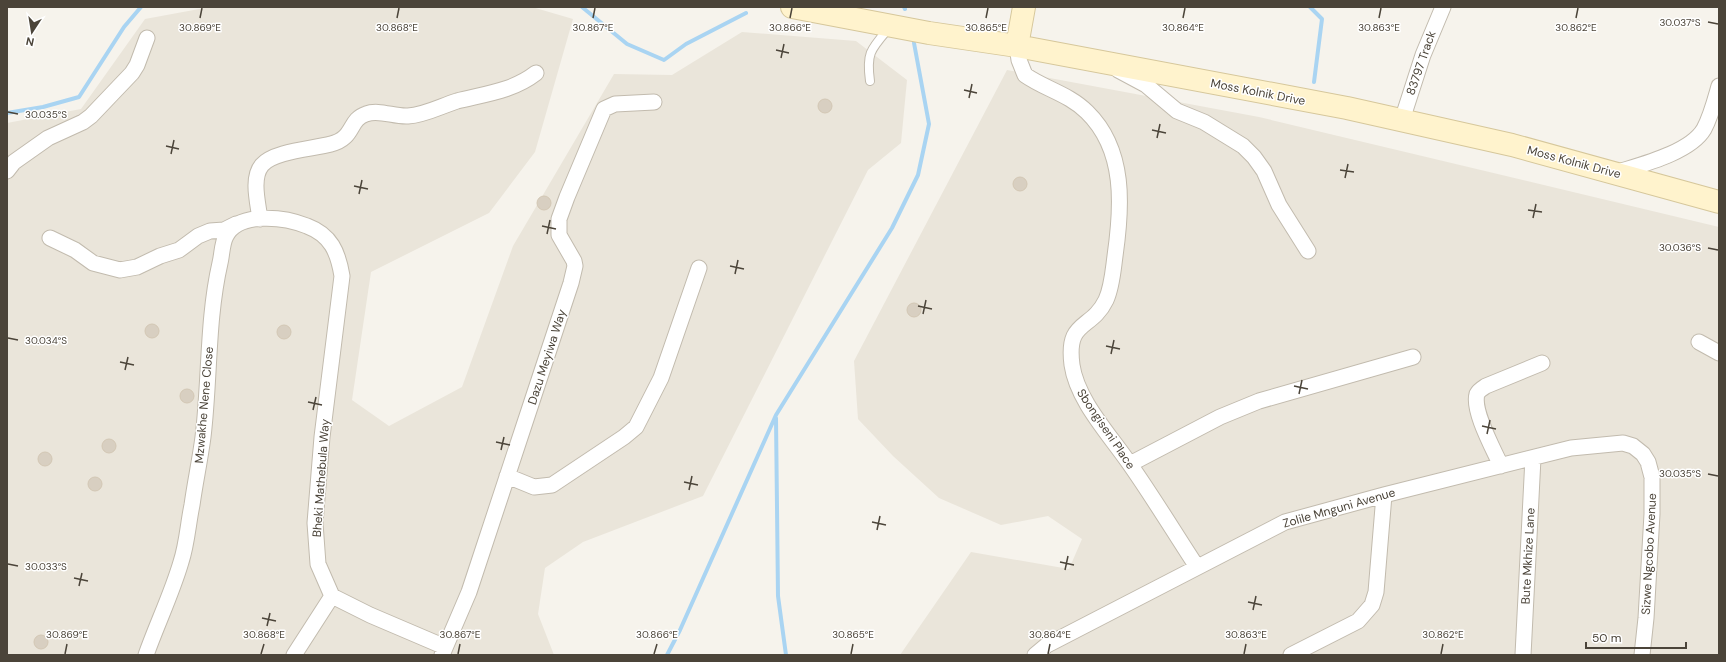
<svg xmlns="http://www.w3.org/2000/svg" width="1726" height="662" font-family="'DM Sans',sans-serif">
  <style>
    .residential { fill: #eae5da }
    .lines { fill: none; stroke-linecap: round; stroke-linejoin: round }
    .stream { stroke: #a9d4f2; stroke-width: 4 }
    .building { fill: #d8cfc1; stroke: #d3c7b4 }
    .lane-casing { stroke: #c2bbae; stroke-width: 10 }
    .street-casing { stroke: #c2bbae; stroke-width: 17 }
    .secondary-casing { stroke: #d6c79b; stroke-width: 24 }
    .lane { stroke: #fff; stroke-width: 8 }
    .street { stroke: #fff; stroke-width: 15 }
    .secondary { stroke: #fff3cd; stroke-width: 22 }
    .ticks { fill: none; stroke: #4b4439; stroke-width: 1.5 }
    .labels { text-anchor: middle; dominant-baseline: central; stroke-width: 3; stroke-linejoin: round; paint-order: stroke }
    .street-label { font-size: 12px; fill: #4b4439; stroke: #fff }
    .ticks-label { font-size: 10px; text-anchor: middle; fill: #4b4439; stroke: #fff; stroke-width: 3; stroke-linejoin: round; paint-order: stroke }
  </style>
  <rect width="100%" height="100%" fill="#f6f3ec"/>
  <path class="residential" d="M210,7H532L573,19L535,152L489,213L371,272L352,400L389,426L462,387L513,246L614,74L672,75L742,32L856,41L907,80L901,143L868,170L703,496L583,542L545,568L538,614L554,655H7V123L81,109L145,19Z
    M1007,70L1259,117L1719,227V655H900L971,552L1069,569L1082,539L1048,516L1001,525L939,498L893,456L858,419L854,361Z"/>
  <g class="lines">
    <path class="stream" d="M582,7L627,44L664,60L686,44L746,13
      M904,7L905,9
      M1310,7L1322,19L1314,82
      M7,113L43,107L79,97L124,27L141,7
      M776,418L778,596L786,655
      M667,655L680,630L776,415L892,228L918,175L929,124L914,43"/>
  </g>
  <path class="building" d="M818 106a7 7 0 1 1 14 0a7 7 0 1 1-14 0Z
    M1013 184a7 7 0 1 1 14 0a7 7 0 1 1-14 0Z
    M537 203a7 7 0 1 1 14 0a7 7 0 1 1-14 0Z
    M907 310a7 7 0 1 1 14 0a7 7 0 1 1-14 0Z
    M145 331a7 7 0 1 1 14 0a7 7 0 1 1-14 0Z
    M277 332a7 7 0 1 1 14 0a7 7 0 1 1-14 0Z
    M180 396a7 7 0 1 1 14 0a7 7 0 1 1-14 0Z
    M102 446a7 7 0 1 1 14 0a7 7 0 1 1-14 0Z
    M38 459a7 7 0 1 1 14 0a7 7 0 1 1-14 0Z
    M88 484a7 7 0 1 1 14 0a7 7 0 1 1-14 0Z
    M34 642a7 7 0 1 1 14 0a7 7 0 1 1-14 0Z"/>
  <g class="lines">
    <defs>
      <path id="lane" d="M870,81C866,53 871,49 889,28"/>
      <path id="street" d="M1017,46L1019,60L1025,75C1045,89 1069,94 1087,112C1126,150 1122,207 1115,256C1113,271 1112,287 1106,300C1091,331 1066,319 1072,365C1077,400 1109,434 1129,463C1153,497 1174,532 1197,567
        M1118,70L1146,85L1177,111L1204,122L1243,146L1254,157L1264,171L1279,205L1308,251
        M1402,120L1423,55L1443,7
        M7,171L14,162L48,138L83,122L91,116L132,73L137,65L147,38
        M1615,173C1640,165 1690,153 1704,129C1711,116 1715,100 1719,86
        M260,219C258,203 251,178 262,165C274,151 313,149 331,144C355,138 348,120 366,114C379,109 394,117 408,116C425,115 441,106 457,101C485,94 513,91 536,73
        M50,238L75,250L93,263L120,270L137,267L160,256L179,250L198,236L210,231L224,230L236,224
        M1699,342L1719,353
        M1130,464L1220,417L1259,401L1413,357
        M1501,466C1494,450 1472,411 1477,394C1479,390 1483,388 1486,386L1542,363
        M507,476L534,487L552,485L624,437L636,427L661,378L699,268
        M146,655C157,624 172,593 181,562C187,544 188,524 192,505C195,483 200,460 203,437C210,379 207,320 220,263C222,255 222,243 226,236C239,211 285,217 307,226C331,235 338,252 342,276L322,437L315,523L318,564L332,596L370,615L445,647
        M294,655L332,596
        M442,655L469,592L571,283L575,266L574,261L559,235V219L567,197L604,109L615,104L654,102
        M1035,655L1047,645L1285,522L1384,495L1571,448L1623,443L1633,446L1643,454L1648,462L1652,477V514L1646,618L1642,655
        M1291,655L1358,621L1372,605L1376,592L1384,495
        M1523,655L1533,458"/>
      <path id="secondary" d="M792,7L929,33L1017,46L1347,108L1512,145L1719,202
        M1017,46L1024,7"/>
    </defs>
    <use href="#lane" class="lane-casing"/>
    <use href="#street" class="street-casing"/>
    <use href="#secondary" class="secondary-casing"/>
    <use href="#lane" class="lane"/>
    <use href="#street" class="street"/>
    <use href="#secondary" class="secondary"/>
  </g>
  <path class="ticks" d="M200,18L202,8M397,18L399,8M593,18L595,8M790,18L792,8M986,18L988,8M1183,18L1185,8M1379,18L1381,8M1576,18L1578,8M1708,22L1718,24M776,50L789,53M781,58L784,44M964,90L977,93M969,98L972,84M8,112L18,114M1152,130L1166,133M1157,138L1160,124M166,146L179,149M171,154L174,140M1340,170L1354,172M1345,178L1348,164M354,186L368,189M359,194L362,180M1528,210L1542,212M1533,218L1536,204M542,226L556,229M547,234L550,220M1708,248L1718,250M730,266L744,269M735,274L738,260M918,306L932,309M923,314L926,300M8,338L18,340M1106,346L1120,349M1111,354L1114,340M120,362L134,365M125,370L128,357M1294,386L1308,389M1299,394L1302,380M308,402L322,405M313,410L316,397M1482,426L1496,429M1487,434L1490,420M496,442L510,445M501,450L504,437M1708,474L1718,476M684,482L698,485M689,490L692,476M872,522L886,525M877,530L880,516M1060,562L1074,565M8,564L18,566M1065,570L1068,556M74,578L88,581M79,586L82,573M1248,602L1262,605M1253,610L1256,596M262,618L276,621M267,626L270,613M65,654L67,644M261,654L264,644M458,654L460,644M654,654L657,644M851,654L853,644M1048,654L1050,644M1244,654L1246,644M1441,654L1443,644"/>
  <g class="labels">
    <g class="street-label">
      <text transform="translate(1421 63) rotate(-71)">83797 Track</text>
      <text transform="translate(1258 92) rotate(11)">Moss Kolnik Drive</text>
      <text transform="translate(1574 162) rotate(15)">Moss Kolnik Drive</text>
      <text transform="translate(547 357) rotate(-72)">Dazu Meyiwa Way</text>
      <text transform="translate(204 405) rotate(-85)">Mzwakhe Nene Close</text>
      <text transform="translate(1106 429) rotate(56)">Sbongiseni Place</text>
      <text transform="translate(321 478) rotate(-86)">Bheki Mathebula Way</text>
      <text transform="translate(1339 508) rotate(-16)">Zolile Mnguni Avenue</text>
      <text transform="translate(1649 554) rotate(-87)">Sizwe Ngcobo Avenue</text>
      <text transform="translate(1528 556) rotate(-87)">Bute Mkhize Lane</text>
    </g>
  </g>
  <g class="ticks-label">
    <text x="1680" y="26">30.037°S</text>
    <text x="200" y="31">30.869°E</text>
    <text x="397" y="31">30.868°E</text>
    <text x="593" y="31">30.867°E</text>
    <text x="790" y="31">30.866°E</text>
    <text x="986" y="31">30.865°E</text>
    <text x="1183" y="31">30.864°E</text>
    <text x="1379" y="31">30.863°E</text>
    <text x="1576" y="31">30.862°E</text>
    <text x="46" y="118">30.035°S</text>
    <text x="1680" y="251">30.036°S</text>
    <text x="46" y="344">30.034°S</text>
    <text x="1680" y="477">30.035°S</text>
    <text x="46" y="570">30.033°S</text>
    <text x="67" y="638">30.869°E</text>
    <text x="264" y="638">30.868°E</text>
    <text x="460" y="638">30.867°E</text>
    <text x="657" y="638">30.866°E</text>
    <text x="853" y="638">30.865°E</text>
    <text x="1050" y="638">30.864°E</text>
    <text x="1246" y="638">30.863°E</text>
    <text x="1443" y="638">30.862°E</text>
  </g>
  <rect width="1726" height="662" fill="none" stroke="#4b4439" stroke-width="16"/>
  <g transform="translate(32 32) rotate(192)" stroke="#ffffff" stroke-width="3" paint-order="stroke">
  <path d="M0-3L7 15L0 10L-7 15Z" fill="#4b4439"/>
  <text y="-6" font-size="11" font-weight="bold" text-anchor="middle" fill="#4b4439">N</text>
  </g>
  <path d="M1586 642v6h100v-6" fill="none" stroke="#4b4439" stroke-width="2"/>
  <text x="1592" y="642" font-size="12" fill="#4b4439" stroke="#ffffff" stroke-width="3" paint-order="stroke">50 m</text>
</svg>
